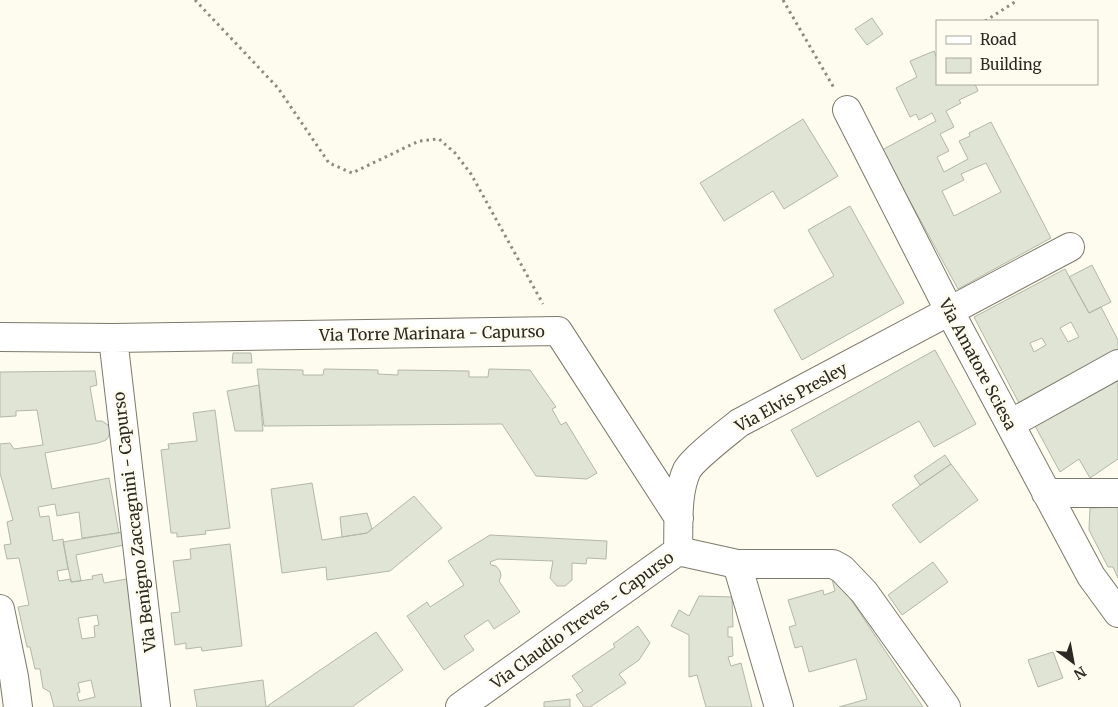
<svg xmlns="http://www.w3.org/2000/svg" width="1118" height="707" font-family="Merriweather,serif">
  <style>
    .building { fill: #dfe4d4; stroke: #b3b7a8; fill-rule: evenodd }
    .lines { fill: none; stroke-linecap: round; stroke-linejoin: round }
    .street-casing { stroke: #7d7a6b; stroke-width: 30 }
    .path { stroke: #8c8a81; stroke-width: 3; stroke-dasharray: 2.5 4; stroke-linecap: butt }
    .street { stroke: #fff; stroke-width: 28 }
    .labels { text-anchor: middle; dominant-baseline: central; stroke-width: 5; stroke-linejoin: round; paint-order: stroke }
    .street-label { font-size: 16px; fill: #2a2923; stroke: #fefcee }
  </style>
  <rect width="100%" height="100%" fill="#fefcee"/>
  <path class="building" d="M872,18L883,34L867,45L855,29Z
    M934,51L937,59V84H975L978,91L959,100L961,103L946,111L954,127L940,134L949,151L937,157L944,172L968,159L959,141L970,136L969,133L991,122L1051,238L958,289L882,150L936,121L932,113L919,120L916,114L910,117L896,88L917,77L910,61ZM986,163L1001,192L954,216L942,191L964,180L961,174Z
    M803,119L838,176L784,209L773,191L724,221L700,183Z
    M850,206L904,303L802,360L774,310L834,276L808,230Z
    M1092,265L1111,302L1089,313L1069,277Z
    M1065,269L1089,313L1101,307L1118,340V352L1020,405L974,317ZM1071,322L1079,337L1068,342L1060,328ZM1042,338L1046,345L1034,352L1030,343Z
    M935,350L976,424L934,447L919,421L817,477L791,430Z
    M233,353H251L252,363H232Z
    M257,369L303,370V375H323L324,369L378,370V374L398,375V370L469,371V377H488L489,369L530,370L556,407L552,409L561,425L566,422L597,473L587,479L536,476L502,424L264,426Z
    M95,371L97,385L90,387L96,421H102L108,425L110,428L109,436L106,440L98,443L45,453L52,489L109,478L119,533L82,538L79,512L57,516L55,504L38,507L40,517L49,516L53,541L63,539L68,569L57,571L59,581L71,579V582L93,579L92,576L102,574L104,583L132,578L148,707H54L50,692L43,688L40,669H35L30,647H27L18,607L29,605L19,558L7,559L4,545L11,544L7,522L13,520L0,473V444L10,443L14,449L43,445L37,410L16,411V416L0,417V372ZM97,615L99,625L94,626L95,637L82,639L78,618ZM91,680L95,697L79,701L77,693L80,692L78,683Z
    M1118,379V459L1090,478L1079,459L1060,472L1034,424Z
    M259,385L263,431H235L227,391Z
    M215,410L230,528L205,531L206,534L177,537V533H171L161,450L169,449L168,444L197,441L193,413Z
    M945,455L951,464L920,485L914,476Z
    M951,464L978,500L920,543L892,505Z
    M312,483L322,540L367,533L414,496L442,528L390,571L327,580L326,567L282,573L271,489Z
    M1118,507V578L1113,567H1108L1089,530L1090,508Z
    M367,513L372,529L367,533L342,537L340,517Z
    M128,531L129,544L76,555L81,581L71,582L63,542Z
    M490,535L607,541L606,559L587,558L586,564L572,563V580L565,586H557L550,578L553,561L498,559L490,562L491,565L496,566L500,571L501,576L499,581L520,612L494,629L488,620L464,636L474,650L444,670L407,616L427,602L430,607L464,585L448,561Z
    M230,544L242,646L202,651L201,647L186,649V643L175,645L171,613L180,612L173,561L191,559L190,549Z
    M933,562L948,582L902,615L888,595Z
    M834,574L904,679L923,707H839L867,699L856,659L809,672L802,646L795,648L789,627L796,625L788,600L823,590L824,595L835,591L831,575Z
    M699,596L732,597L733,627H728V637H732L733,656L728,657L731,666L741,663L752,707H706L697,675L689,677V635L671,626L679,610L689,616Z
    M638,626L650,643L639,660L619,674L626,683L590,707H584L576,695L583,691L572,676L615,647L613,644Z
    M376,632L403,670L352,707H197L194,690L263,680L266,707Z
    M1053,652L1063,678L1038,687L1028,660Z
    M570,699V707H544V702Z"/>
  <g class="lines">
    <defs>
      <path id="street" d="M847,110L950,312L1091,576L1118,613
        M0,337L113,338L558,331L679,518
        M113,338L156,707
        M1010,424L1118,364
        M1046,493H1118
        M678,551C679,525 676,494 687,470C694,458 727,433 739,423L1070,247
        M678,551L737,564H833L842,569L864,592L946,707
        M737,564L779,707
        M0,609L14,677L18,707
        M460,707L678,551"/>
    </defs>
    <use href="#street" class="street-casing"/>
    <path class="path" d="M195,0L278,88L329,163L352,173L419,141L439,139L455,153L471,174L543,304
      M783,0L834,88
      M985,21L1018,0"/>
    <use href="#street" class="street"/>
  </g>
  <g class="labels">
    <g class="street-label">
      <text transform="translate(432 333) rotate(-1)">Via Torre Marinara - Capurso</text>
      <text transform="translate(978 364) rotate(62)">Via Amatore Sciesa</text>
      <text transform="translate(791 397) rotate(-29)">Via Elvis Presley</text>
      <text transform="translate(134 522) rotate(-97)">Via Benigno Zaccagnini - Capurso</text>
      <text transform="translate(582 620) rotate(-36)">Via Claudio Treves - Capurso</text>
    </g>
  </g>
  <rect x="936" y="20" width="162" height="65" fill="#fefcee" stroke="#a9a89d"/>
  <rect x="946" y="36" width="25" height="8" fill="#ffffff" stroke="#a9a89d"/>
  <text x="980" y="45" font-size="15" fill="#2a2923">Road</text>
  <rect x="946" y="58" width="25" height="15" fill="#dfe4d4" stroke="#a9a89d"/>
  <text x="980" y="70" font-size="15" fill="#2a2923">Building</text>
  <g transform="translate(1073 662) rotate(148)" stroke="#fefcee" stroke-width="4" paint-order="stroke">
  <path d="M0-4L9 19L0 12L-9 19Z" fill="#2a2923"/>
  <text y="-8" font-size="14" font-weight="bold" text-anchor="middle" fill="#2a2923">N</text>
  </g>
</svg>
